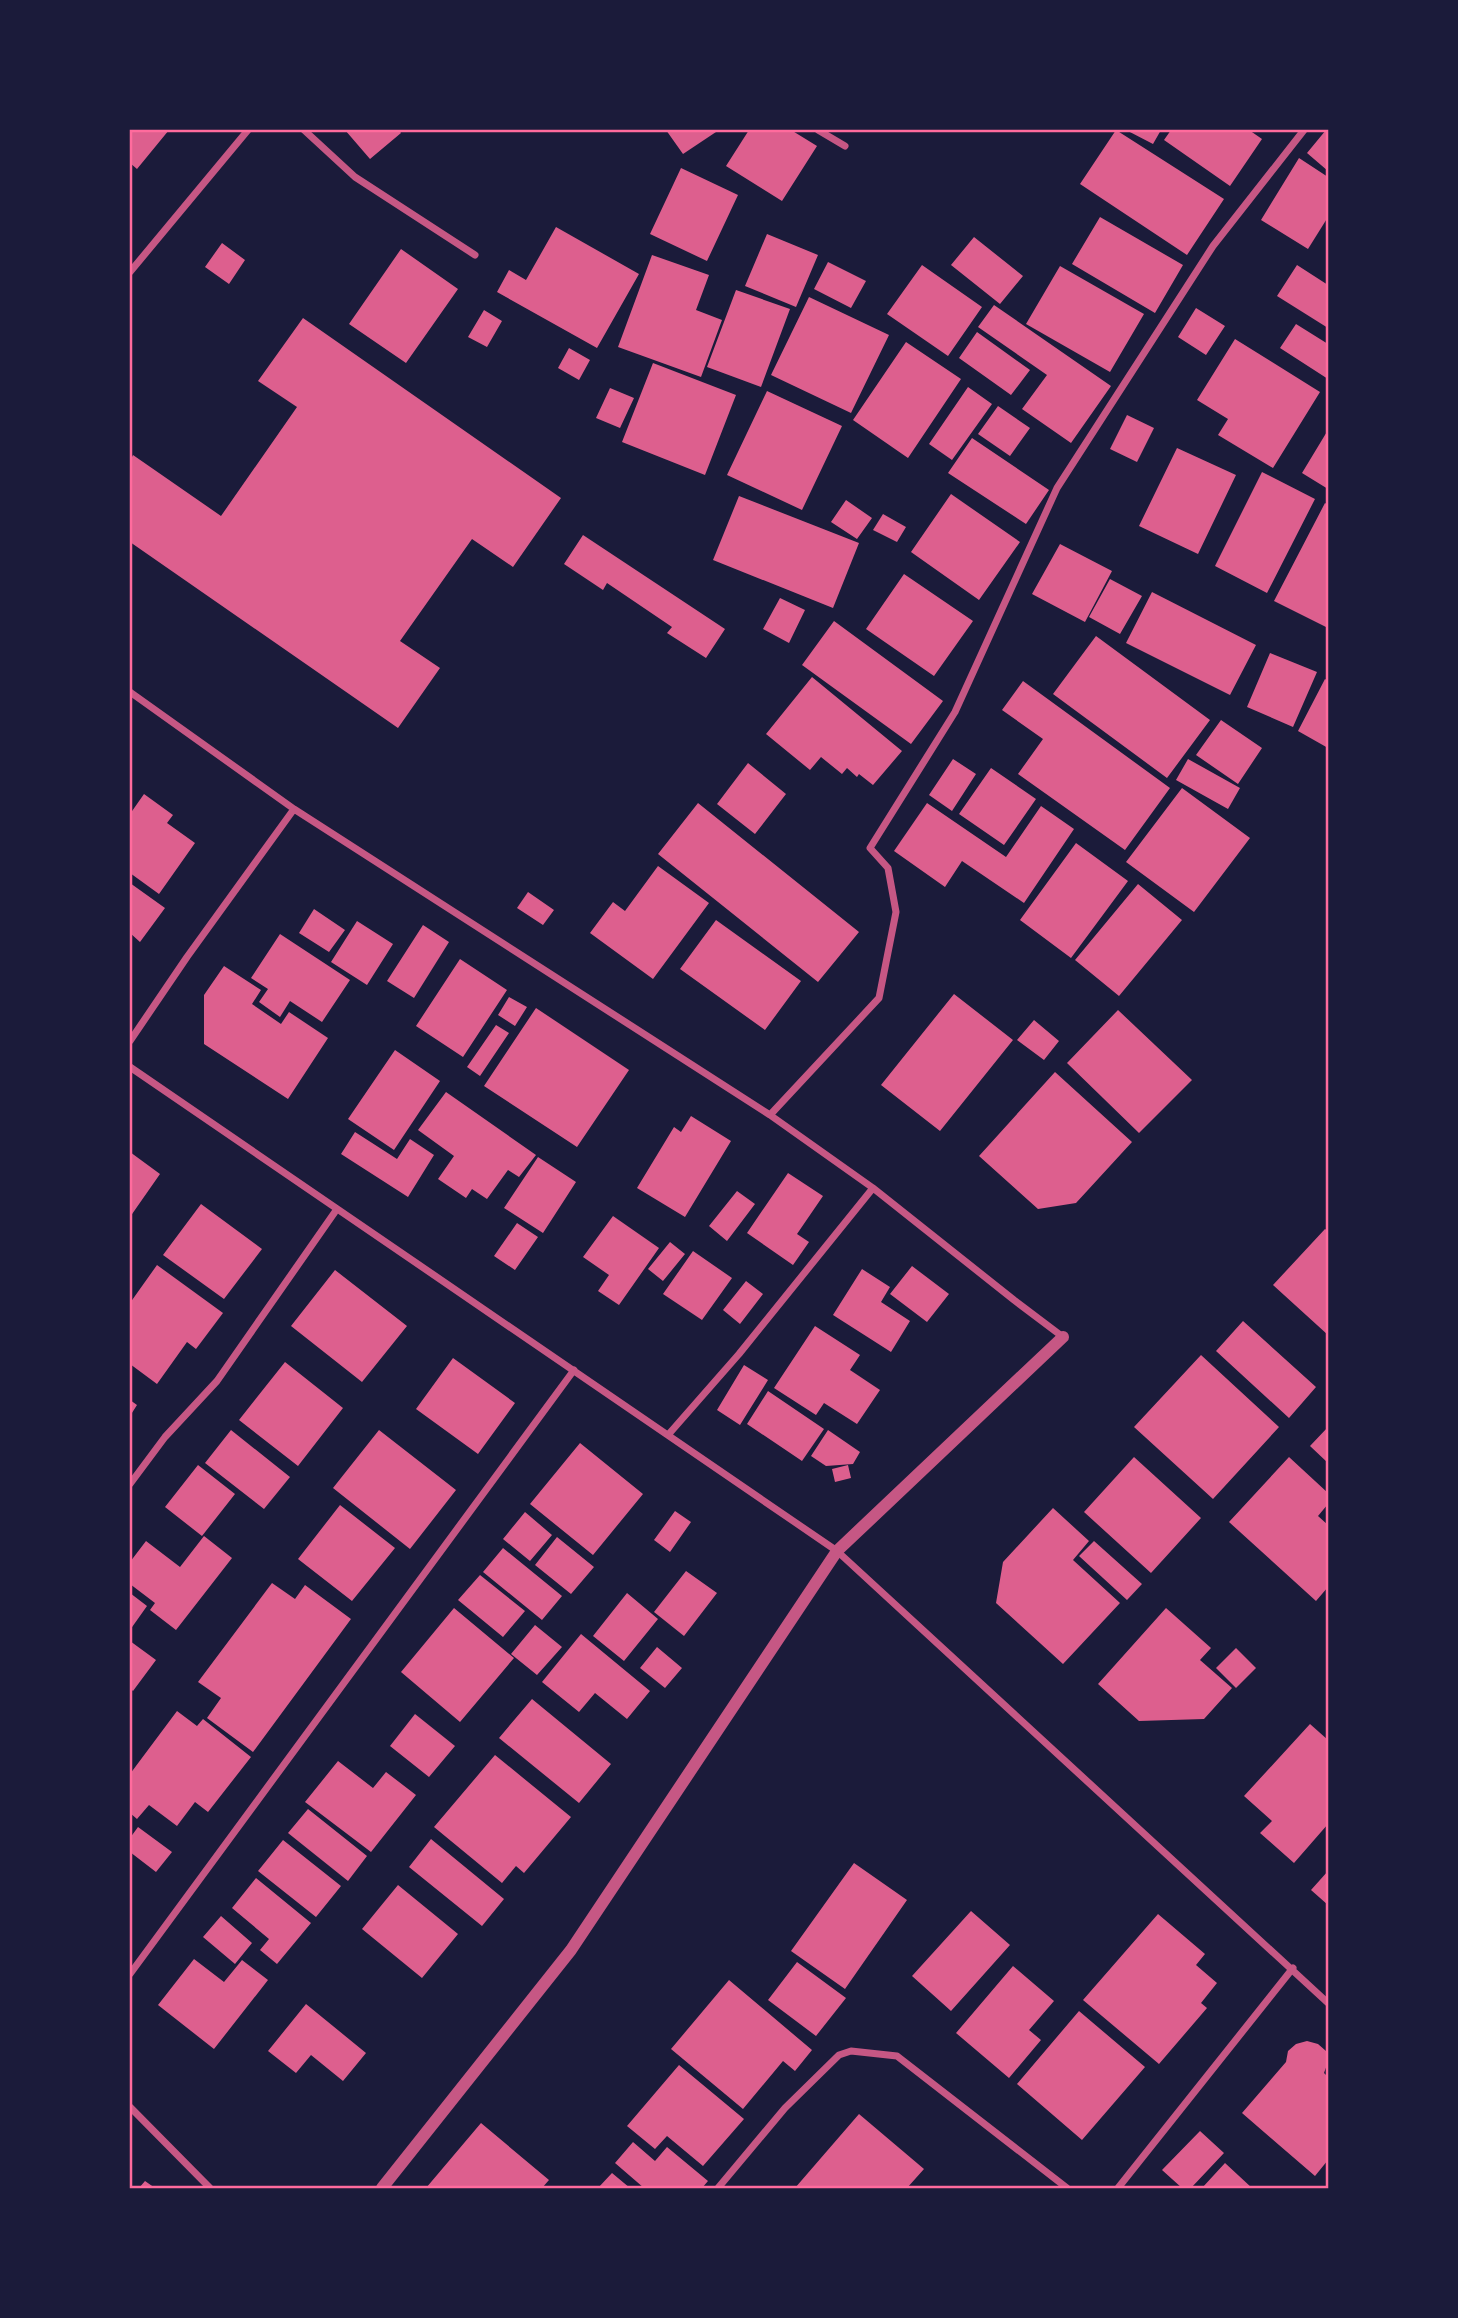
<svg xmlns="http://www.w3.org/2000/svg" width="1458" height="2318" font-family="Poppins,sans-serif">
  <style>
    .building { fill: #dd5f8e }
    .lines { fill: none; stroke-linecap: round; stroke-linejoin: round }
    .minor { stroke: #c65784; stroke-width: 7 }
    .tertiary { stroke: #c65784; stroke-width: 12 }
    .neatline { fill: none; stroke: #ff6b9d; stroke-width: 2.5 }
  </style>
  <rect width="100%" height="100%" fill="#1b1b3a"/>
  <path class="building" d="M130,130H169L137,169L130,163Z
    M345,130H399L401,133L370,159Z
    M666,130H719L683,154Z
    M749,130H791L817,146L782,201L726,166Z
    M1116,130L1224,199L1187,255L1080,184Z
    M1126,130H1161L1153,144Z
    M1171,130H1249L1262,139L1230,186L1164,140Z
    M1326,130H1328V171L1307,153Z
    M1299,158L1328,177V217L1308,249L1261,220Z
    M681,168L738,195L707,261L650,234Z
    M1100,217L1183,265L1155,313L1072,264Z
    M556,227L639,274L597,348L497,292L509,270L526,280Z
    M767,234L818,255L796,307L745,286Z
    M974,237L1023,276L1000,304L951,265Z
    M222,243L245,260L229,284L205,267Z
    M401,249L458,289L406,363L349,324Z
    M652,255L709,275L696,310L722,320L701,377L618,347Z
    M828,262L866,281L851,308L814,289Z
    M922,265L982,307L948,356L887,314Z
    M1297,265L1328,285V328L1277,296Z
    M1060,266L1144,314L1110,372L1026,324Z
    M736,290L790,309L761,387L707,367Z
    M809,297L889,335L851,413L771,375Z
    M994,305L1111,386L1071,443L1022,409L1047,375L978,327Z
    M1196,308L1225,326L1206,355L1178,337Z
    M484,310L502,321L487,347L468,337Z
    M303,318L561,498L513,567L472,539L400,641L440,668L398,728L130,542V461L133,455L221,516L297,407L258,381Z
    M1296,324L1328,344V379L1280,348Z
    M977,332L1030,370L1011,395L959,358Z
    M1235,339L1320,392L1273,468L1218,435L1228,419L1197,400Z
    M906,342L961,379L908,458L853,420Z
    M569,348L590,360L579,380L558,368Z
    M653,363L736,395L705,475L622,442Z
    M968,387L992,404L952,460L929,444Z
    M610,388L634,398L620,428L596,418Z
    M767,391L842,426L802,510L727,475Z
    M998,406L1030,428L1010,456L978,434Z
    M1127,415L1154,428L1137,462L1110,449Z
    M1328,430V489L1302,473Z
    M972,438L1049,490L1026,524L948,473Z
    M1177,448L1236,475L1198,554L1139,526Z
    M1262,472L1315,499L1267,593L1215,566Z
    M951,494L1020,542L979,600L911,552Z
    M739,496L859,543L833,608L713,560Z
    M846,500L872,518L857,539L831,522Z
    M1325,503L1328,505V628L1274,601Z
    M883,514L906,527L897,542L873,530Z
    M583,535L725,629L706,658L667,633L672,627L607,583L603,590L564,564Z
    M1060,544L1112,571L1085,622L1032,594Z
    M904,574L973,621L934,676L866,629Z
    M1110,579L1142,596L1120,634L1089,617Z
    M1152,592L1256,645L1230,695L1126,643Z
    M780,598L805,610L789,643L763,629Z
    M834,621L943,701L911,744L802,665Z
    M1096,636L1210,720L1167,778L1053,694Z
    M1270,653L1317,672L1293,727L1247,707Z
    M812,677L902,751L873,785L859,774L857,777L847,768L842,774L821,757L810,770L766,734Z
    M1325,679L1328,681V748L1298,731Z
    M1023,681L1170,788L1125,850L1018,774L1043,739L1002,710Z
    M1221,720L1262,748L1238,784L1196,755Z
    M953,759L976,774L952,811L929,795Z
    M1188,759L1240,788L1228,809L1176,780Z
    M748,763L786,794L755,834L717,804Z
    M991,768L1036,799L1004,845L959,814Z
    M1182,788L1250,838L1194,912L1126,862Z
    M144,794L173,815L167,823L195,843L159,894L130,873V814Z
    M698,803L859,932L818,982L658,854Z
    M927,803L1006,857L1041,806L1074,829L1024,903L962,861L945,887L894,851Z
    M1076,843L1128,881L1071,958L1020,920Z
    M658,866L709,903L653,979L590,933L613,902L625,911Z
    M130,883L165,908L140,942L130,933Z
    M1138,884L1182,920L1119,996L1075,960Z
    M528,892L554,910L543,925L517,908Z
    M314,909L345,930L329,952L299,933Z
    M716,920L801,981L765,1030L680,969Z
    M357,921L393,944L367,985L331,962Z
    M423,925L449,942L414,998L387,981Z
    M280,934L350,980L322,1022L290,1001L280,1017L259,1002L268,989L251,978Z
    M460,959L507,990L463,1057L416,1026Z
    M224,966L261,990L252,1004L281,1024L289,1012L328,1038L288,1099L204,1044V995Z
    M954,994L1013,1040L940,1131L881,1085Z
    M509,997L527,1007L515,1026L498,1015Z
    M536,1008L629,1070L577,1147L484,1086Z
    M1118,1010L1192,1080L1139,1133L1067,1063Z
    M1034,1020L1059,1041L1044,1060L1017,1040Z
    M496,1025L509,1033L480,1076L467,1067Z
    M395,1050L440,1081L394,1150L348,1119Z
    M1055,1072L1132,1142L1076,1203L1038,1209L979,1156Z
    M446,1092L536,1155L519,1177L508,1170L487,1199L472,1189L466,1198L438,1179L454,1156L418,1130Z
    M691,1116L731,1141L685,1217L637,1188L674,1127L681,1132Z
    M355,1132L397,1159L410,1139L434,1155L408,1197L341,1154Z
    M130,1152L160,1174L130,1217Z
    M538,1157L576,1182L543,1233L504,1208Z
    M788,1173L823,1196L797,1234L809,1242L793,1265L747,1233Z
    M737,1191L755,1204L727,1241L709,1226Z
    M201,1204L262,1249L224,1299L163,1255Z
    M613,1216L659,1248L619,1305L598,1291L609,1275L583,1257Z
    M517,1223L538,1237L515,1270L494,1256Z
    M1325,1229L1328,1231V1335L1273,1285Z
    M670,1242L685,1254L663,1281L648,1269Z
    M693,1251L732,1278L702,1320L663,1294Z
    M157,1265L223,1313L196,1349L187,1342L157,1384L130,1364V1303Z
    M912,1266L949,1294L927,1322L890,1294Z
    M862,1269L890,1287L881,1302L910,1321L891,1352L833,1315Z
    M335,1270L407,1326L362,1382L291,1326Z
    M746,1281L763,1294L740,1324L723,1310Z
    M1243,1321L1316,1387L1289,1418L1216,1351Z
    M815,1326L860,1355L850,1370L880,1390L857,1424L824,1403L816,1415L774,1388Z
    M1201,1355L1279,1427L1213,1499L1134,1427Z
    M453,1358L515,1403L478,1454L416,1409Z
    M285,1362L343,1408L298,1466L239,1420Z
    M744,1365L768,1380L740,1425L717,1410Z
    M768,1391L824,1429L802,1461L747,1424Z
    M130,1400L137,1405L130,1416Z
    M1328,1427V1463L1310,1446Z
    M231,1430L290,1477L264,1509L205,1463Z
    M379,1430L456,1490L410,1549L333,1488Z
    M828,1430L860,1452L853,1464L826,1466L811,1456Z
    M580,1443L643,1494L593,1555L530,1504Z
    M1134,1457L1201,1518L1151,1573L1084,1512Z
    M1289,1457L1328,1493V1504L1318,1516L1328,1525V1587L1316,1601L1229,1522Z
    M198,1465L235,1494L202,1536L165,1507Z
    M848,1465L851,1478L835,1482L832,1469Z
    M340,1505L395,1548L352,1601L298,1559Z
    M1053,1508L1089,1541L1073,1560L1120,1603L1063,1664L996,1603L1003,1562Z
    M675,1511L691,1522L670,1552L654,1540Z
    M525,1512L552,1535L530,1561L503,1539Z
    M204,1536L232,1558L176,1630L150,1610L155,1603L130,1584V1562L146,1541L180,1567Z
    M557,1537L594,1567L571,1594L535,1565Z
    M1094,1541L1142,1584L1127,1600L1079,1556Z
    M503,1548L562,1596L542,1620L483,1572Z
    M686,1571L717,1593L684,1636L654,1612Z
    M480,1575L525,1611L503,1637L458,1600Z
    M272,1583L295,1599L305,1585L351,1619L253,1752L207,1718L221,1698L198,1682Z
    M130,1593L147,1606L130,1630Z
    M627,1593L658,1619L624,1661L593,1636Z
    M454,1608L514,1658L460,1722L401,1672Z
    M1166,1608L1211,1648L1200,1660L1232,1688L1204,1719L1139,1721L1098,1684Z
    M535,1625L562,1647L537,1675L511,1654Z
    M581,1634L650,1691L627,1719L595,1693L579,1712L542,1682Z
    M130,1641L156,1660L133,1691L130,1688Z
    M657,1647L682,1668L665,1688L640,1668Z
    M1236,1648L1256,1668L1236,1688L1216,1668Z
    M532,1699L611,1764L579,1803L499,1738Z
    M177,1711L197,1726L203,1719L251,1757L208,1812L195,1802L177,1826L149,1805L137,1819L130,1813V1774Z
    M415,1714L455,1746L429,1777L390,1746Z
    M1310,1724L1328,1740V1824L1294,1863L1260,1833L1272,1821L1244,1796Z
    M495,1755L571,1817L524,1873L516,1866L502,1883L434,1827Z
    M338,1761L373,1788L386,1772L416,1795L371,1852L305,1802Z
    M308,1809L367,1856L348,1881L288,1833Z
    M138,1827L172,1852L156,1872L130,1852V1838Z
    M431,1839L504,1899L482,1926L409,1867Z
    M283,1840L341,1886L316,1917L258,1871Z
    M854,1863L907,1900L845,1989L791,1951Z
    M1328,1871V1905L1311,1890Z
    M256,1878L311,1923L277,1964L260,1950L269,1939L232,1908Z
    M398,1885L458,1934L422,1978L362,1929Z
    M971,1911L1010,1945L951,2011L912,1976Z
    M1158,1914L1205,1954L1196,1965L1217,1983L1201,2003L1207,2008L1159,2064L1083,2000Z
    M221,1916L252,1943L235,1964L203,1937Z
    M194,1959L224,1982L242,1960L268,1980L214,2049L158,2005Z
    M797,1962L846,1998L816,2036L768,2000Z
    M1013,1966L1054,2001L1029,2030L1041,2040L1009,2078L956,2033Z
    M729,1980L812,2050L795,2071L783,2061L743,2109L671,2049Z
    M306,2004L366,2053L343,2081L311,2055L296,2073L268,2051Z
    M1079,2011L1145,2067L1082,2140L1017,2084Z
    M1307,2041L1318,2044L1326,2051L1328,2062L1324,2073L1328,2077V2160L1315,2176L1242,2113L1286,2062L1288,2051L1296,2044Z
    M679,2065L744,2119L703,2166L667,2136L655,2149L627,2126Z
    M859,2114L924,2169L907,2188H795Z
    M481,2123L549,2180L542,2188H426Z
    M1200,2131L1224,2153L1191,2188H1182L1162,2170Z
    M633,2142L655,2161L667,2147L708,2181L702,2188H644L615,2163Z
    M1225,2163L1252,2188H1202Z
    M612,2173L630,2188H598Z
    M145,2181L155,2188H139Z"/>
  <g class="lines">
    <path class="minor" d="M304,130L355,177L475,255
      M818,130L845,146
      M130,272L248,130
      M130,692L294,809L770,1115L873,1188L1014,1300L1063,1337
      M130,1041L187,957L294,809
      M130,1067L837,1551L1328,2003
      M770,1115L879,998L896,912L888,868L870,848L955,712L1057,488L1213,246L1304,130
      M668,1435L739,1354L873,1188
      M130,1484L165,1437L217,1381L337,1209
      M130,1974L574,1370
      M130,2107L210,2188
      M718,2188L785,2108L839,2055L851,2051L897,2056L1067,2188
      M1118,2188L1293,1968"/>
    <path class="tertiary" d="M382,2188L571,1950L837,1551L1063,1337"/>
  </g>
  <rect width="1458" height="2318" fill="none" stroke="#1b1b3a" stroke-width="262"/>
  <rect x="131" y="131" width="1196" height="2056" class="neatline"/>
</svg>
